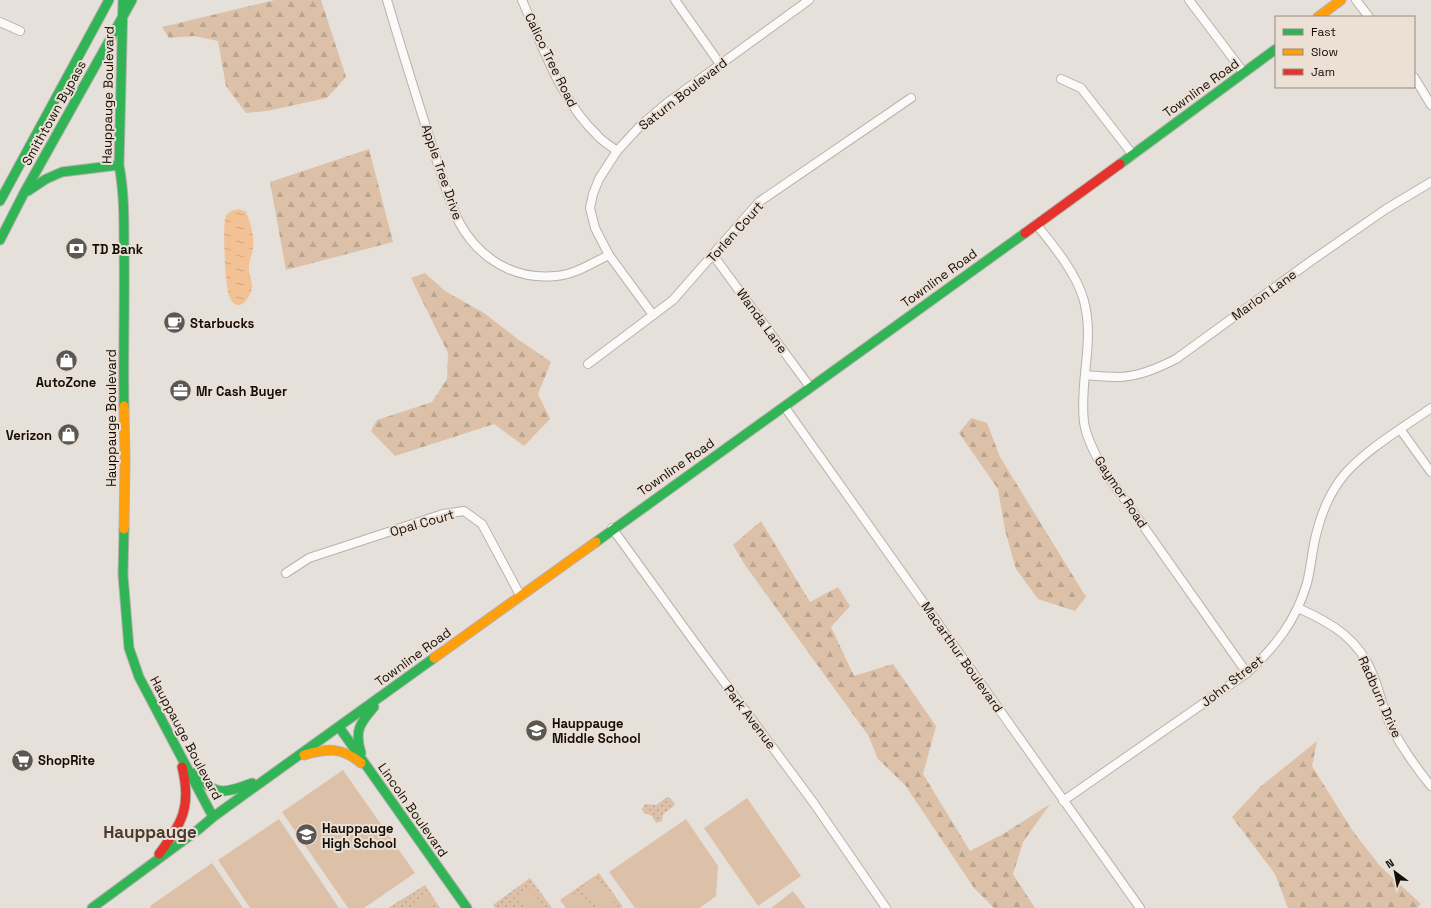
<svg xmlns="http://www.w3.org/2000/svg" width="1431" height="908" font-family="'Space Grotesk',sans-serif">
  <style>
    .grass { fill: url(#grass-dots) }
    .forest { fill: url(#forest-firs) }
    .garden { fill: #dcc1a8 }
    .water { fill: url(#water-ripples) }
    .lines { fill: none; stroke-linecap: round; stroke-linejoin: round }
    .street-casing { stroke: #b7b2ad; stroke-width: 10 }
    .fast-casing { stroke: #b7b2ad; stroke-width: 11 }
    .slow-casing { stroke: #b7b2ad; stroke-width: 11 }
    .jam-casing { stroke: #b7b2ad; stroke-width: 11 }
    .street { stroke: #fbfaf9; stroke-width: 8 }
    .fast { stroke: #30b455; stroke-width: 9 }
    .slow { stroke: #ff9f0a; stroke-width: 9 }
    .jam { stroke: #e5322d; stroke-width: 9 }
    .labels { text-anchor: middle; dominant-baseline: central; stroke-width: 4; stroke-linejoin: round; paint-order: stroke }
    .street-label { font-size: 13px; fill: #110d09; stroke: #ecdfd4 }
    .poi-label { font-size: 13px; font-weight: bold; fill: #110d09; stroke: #ecdfd4; text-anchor: start }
    .district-label { font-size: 17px; font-weight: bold; fill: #473c34; stroke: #ecdfd4 }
  </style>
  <defs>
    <pattern id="grass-dots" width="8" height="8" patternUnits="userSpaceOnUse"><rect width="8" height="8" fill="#dcc1a8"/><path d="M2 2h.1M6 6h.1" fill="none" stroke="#bca58f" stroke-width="1.8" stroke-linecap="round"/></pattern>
    <pattern id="forest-firs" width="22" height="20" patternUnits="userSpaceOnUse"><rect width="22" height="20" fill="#dcc1a8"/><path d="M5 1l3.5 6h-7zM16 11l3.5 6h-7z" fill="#bca58f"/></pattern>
    <pattern id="water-ripples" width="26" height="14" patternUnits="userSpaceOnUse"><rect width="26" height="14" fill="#f3c294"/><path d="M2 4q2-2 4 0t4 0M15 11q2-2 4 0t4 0" fill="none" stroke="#cfa67e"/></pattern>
  </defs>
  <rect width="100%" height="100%" fill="#e6e0da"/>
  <path class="grass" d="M667,797L670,798L675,804L674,806L663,814L662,821L656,823L652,816L644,813L642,809L645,804L656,805Z
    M599,873L623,907L621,908H566L560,900Z
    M530,878L552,908H495L493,905Z
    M425,885L440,908H388Z"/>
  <path class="forest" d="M275,0H321L346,77L327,98L267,111L246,113L226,86L218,41L194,36L169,38L162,27Z
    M369,149L393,242L286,270L270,182Z
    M425,273L445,291L484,313L519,340L551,362L538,394L550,419L524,446L494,424L395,456L371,431L377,420L432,402L447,379L448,353L411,278Z
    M971,418L987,423L1000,457L1086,597L1075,611L1038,599L1016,569L1005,530L998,489L959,433Z
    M761,521L810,602L838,587L850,606L831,627L854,676L893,664L936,726L923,774L970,851L1005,833L1050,804L1023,842L1013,874L1035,908H994L974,888L905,785L878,759L868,735L745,565L733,545Z
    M1317,741L1312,766L1352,830L1380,866L1421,904L1417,908H1288L1275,874L1232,817L1260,787Z"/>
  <path class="garden" d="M343,770L415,873L364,908H348L282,812Z
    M747,798L801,876L758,906L704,828Z
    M279,819L339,908H250L218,860Z
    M686,819L718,866L716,896L700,908H635L609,872Z
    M212,863L243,908H151L150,906Z
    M597,878L618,908H597L583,888Z
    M531,889L545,908H526L518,898Z
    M579,891L591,908H569L564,901Z
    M793,891L806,908H771Z
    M426,894L434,908H416L413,903Z"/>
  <path class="water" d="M239,209L246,212C250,222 255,236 253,248C252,257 248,262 249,271C250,276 252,282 252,287C251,298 238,315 230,298C225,289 222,225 226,216C229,211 234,210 239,209Z"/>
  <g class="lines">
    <defs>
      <path id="street" d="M387,0C401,47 415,93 430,139C437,161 443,182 451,203C454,209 456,216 459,222C479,259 514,280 556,276C574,275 594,262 609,255
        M522,0C543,47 560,100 598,136C603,142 611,146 617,151
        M675,0L720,64
        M1189,0L1244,73
        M1356,0L1369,17
        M0,22L20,31
        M1414,77L1431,105
        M1061,79L1081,88L1133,155
        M1036,224C1053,245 1077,274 1084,301C1095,342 1079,381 1084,422C1086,438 1096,455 1103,469L1247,673
        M713,255L810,387
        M653,315L609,255L595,228L590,208L593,194L599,179L617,151L641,125L667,103L809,0
        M588,364L673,300L759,202L911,98
        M1085,375C1096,376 1108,377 1120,377C1140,376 1158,368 1176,359L1311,261L1386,209L1431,182
        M784,406L1140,908
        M1400,429L1431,472
        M612,528L693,640L813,802L886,908
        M286,573L309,558L443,514L464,511L482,524L520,595
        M1298,608C1332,623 1359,639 1373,675C1379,690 1383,707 1389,722C1398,742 1417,769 1431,786
        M1063,801L1247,673C1275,647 1296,621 1307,583C1311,567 1312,551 1316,535C1321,514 1330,492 1344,475C1365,450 1404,427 1431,408"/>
      <path id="fast" d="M123,0L119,165C124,191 124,217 124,244C125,298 123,352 124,406
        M1120,164L1276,49
        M28,191L46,179L62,172L119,165
        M0,201L109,0
        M0,240L24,193L132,0
        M596,542L1025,233
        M339,727L467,908
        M361,753C354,731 360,723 374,707
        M194,773C215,796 224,794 252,783
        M213,817L434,658
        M92,908L199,829L213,817L139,677L129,648L123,575L124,529"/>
      <path id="slow" d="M1318,17L1341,0
        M124,406L125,461L124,529
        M434,658L596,542
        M304,755C327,748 342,747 361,763"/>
      <path id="jam" d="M1025,233L1120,164
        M159,854C182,823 192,807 182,767"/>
    </defs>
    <use href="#street" class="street-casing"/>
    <use href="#fast" class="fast-casing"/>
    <use href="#slow" class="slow-casing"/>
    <use href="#jam" class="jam-casing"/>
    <use href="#street" class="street"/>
    <use href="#fast" class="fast"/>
    <use href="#slow" class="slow"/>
    <use href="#jam" class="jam"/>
  </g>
  <defs>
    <symbol id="bank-disc" viewBox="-11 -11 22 22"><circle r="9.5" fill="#5c5752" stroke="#ecdfd4"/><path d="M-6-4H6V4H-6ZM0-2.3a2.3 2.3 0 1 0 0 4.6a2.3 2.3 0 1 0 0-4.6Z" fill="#fff"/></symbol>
    <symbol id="cafe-disc" viewBox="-11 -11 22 22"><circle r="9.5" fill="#5c5752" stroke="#ecdfd4"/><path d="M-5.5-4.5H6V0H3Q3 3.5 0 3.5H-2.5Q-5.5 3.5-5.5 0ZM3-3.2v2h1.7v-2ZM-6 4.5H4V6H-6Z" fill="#fff"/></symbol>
    <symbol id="shop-disc" viewBox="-11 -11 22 22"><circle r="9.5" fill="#5c5752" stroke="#ecdfd4"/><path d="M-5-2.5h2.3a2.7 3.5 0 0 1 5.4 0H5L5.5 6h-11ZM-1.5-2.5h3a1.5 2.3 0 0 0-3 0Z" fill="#fff"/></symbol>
    <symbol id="office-disc" viewBox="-11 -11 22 22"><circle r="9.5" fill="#5c5752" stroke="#ecdfd4"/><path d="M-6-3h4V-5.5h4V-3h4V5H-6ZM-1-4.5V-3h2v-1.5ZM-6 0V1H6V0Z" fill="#fff"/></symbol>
    <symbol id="school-disc" viewBox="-11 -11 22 22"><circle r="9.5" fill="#5c5752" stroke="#ecdfd4"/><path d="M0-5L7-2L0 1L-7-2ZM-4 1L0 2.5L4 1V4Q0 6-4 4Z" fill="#fff"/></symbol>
    <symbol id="supermarket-disc" viewBox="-11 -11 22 22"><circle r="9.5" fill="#5c5752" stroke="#ecdfd4"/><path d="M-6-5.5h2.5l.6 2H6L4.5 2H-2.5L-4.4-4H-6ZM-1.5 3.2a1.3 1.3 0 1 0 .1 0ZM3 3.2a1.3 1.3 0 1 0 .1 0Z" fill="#fff"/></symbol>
  </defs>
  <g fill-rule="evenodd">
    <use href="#bank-disc" x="64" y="236" width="25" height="25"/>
    <use href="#cafe-disc" x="162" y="310" width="25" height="25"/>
    <use href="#shop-disc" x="54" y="348" width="25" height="25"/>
    <use href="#office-disc" x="168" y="378" width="25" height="25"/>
    <use href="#shop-disc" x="56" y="422" width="25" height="25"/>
    <use href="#school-disc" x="524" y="718" width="25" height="25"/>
    <use href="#supermarket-disc" x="10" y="748" width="25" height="25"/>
    <use href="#school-disc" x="294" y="822" width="25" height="25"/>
  </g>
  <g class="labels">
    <g class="street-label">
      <text transform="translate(551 60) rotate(64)">Calico Tree Road</text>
      <text transform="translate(1201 88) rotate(-36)">Townline Road</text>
      <text transform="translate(683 94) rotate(-38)">Saturn Boulevard</text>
      <text transform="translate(108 95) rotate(-89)">Hauppauge Boulevard</text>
      <text transform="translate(54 113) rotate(-61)">Smithtown Bypass</text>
      <text transform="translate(442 172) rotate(71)">Apple Tree Drive</text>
      <text transform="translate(735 232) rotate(-48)">Torlen Court</text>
      <text transform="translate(939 278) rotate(-36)">Townline Road</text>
      <text transform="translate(1264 295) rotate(-36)">Marlon Lane</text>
      <text transform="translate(762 321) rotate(54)">Wanda Lane</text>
      <text transform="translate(111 418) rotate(-90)">Hauppauge Boulevard</text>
      <text transform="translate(676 467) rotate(-35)">Townline Road</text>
      <text transform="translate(1121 492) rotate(56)">Gaymor Road</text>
      <text transform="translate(422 523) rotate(-16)">Opal Court</text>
      <text transform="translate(413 657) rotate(-36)">Townline Road</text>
      <text transform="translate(962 657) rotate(55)">Macarthur Boulevard</text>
      <text transform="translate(1232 681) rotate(-38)">John Street</text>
      <text transform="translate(1380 697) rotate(66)">Radburn Drive</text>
      <text transform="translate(750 717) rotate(53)">Park Avenue</text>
      <text transform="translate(186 738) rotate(62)">Hauppauge Boulevard</text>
      <text transform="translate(413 810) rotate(55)">Lincoln Boulevard</text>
    </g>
    <g class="poi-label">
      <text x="92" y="249">TD Bank</text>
      <text x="190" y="323">Starbucks</text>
      <text x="66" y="382" text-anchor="middle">AutoZone</text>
      <text x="196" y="391">Mr Cash Buyer</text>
      <text x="52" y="435" text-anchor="end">Verizon</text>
      <text x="552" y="723">Hauppauge<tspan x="552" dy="15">Middle School</tspan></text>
      <text x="38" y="760">ShopRite</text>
      <text x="322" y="828">Hauppauge<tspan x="322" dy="15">High School</tspan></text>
    </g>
    <g class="district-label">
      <text x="150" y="832">Hauppauge</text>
    </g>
  </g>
  <rect x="1275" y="16" width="140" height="72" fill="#ecdfd4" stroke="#948b83"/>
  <rect x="1283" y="29" width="20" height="6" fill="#30b455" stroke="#948b83"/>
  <text x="1311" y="36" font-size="12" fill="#110d09">Fast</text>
  <rect x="1283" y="49" width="20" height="6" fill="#ff9f0a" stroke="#948b83"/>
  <text x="1311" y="56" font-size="12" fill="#110d09">Slow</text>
  <rect x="1283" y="69" width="20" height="6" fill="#e5322d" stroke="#948b83"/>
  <text x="1311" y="76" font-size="12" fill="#110d09">Jam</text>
  <g transform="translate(1395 872) rotate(328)" stroke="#ecdfd4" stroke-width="3" paint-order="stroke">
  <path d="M0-3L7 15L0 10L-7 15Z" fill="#110d09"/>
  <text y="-6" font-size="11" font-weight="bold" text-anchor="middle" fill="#110d09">N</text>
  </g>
</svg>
